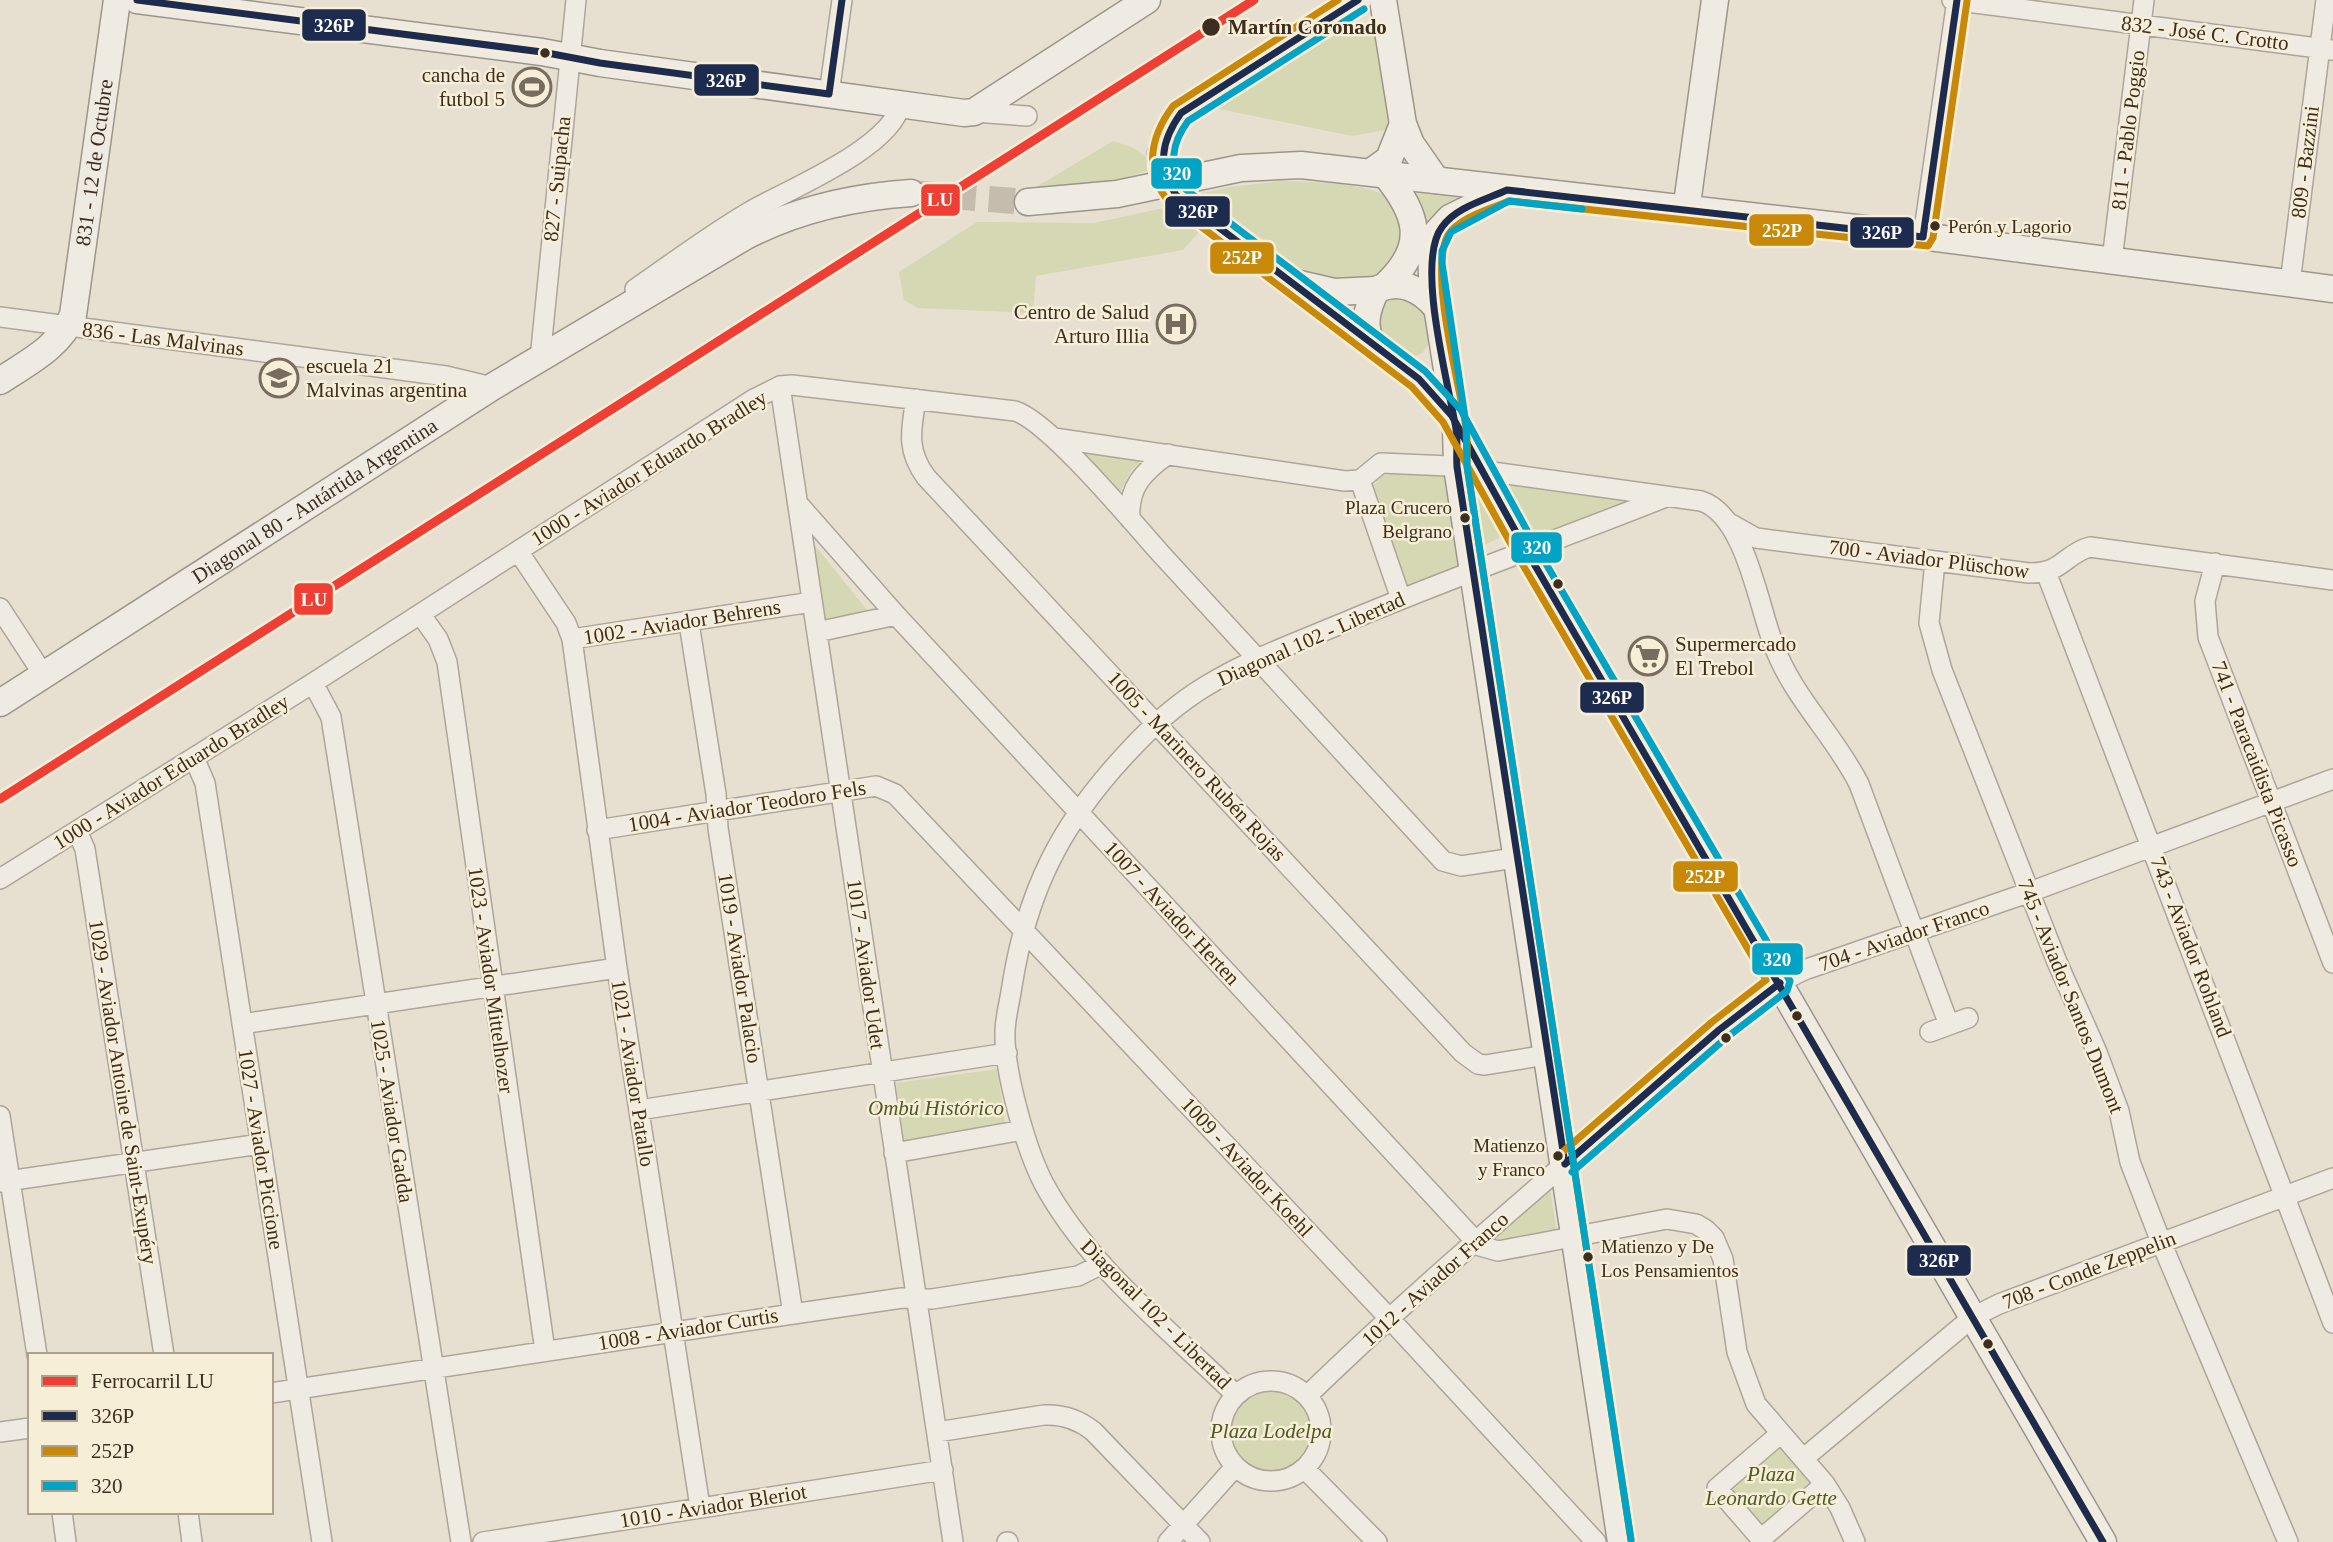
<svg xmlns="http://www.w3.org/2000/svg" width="2333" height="1542" font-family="'Times New Roman',serif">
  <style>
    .green { fill: #d6d7b3 }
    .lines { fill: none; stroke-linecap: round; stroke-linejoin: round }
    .secondary-tunnel { stroke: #c5bcae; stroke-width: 26; stroke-dasharray: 26 13; stroke-linecap: butt }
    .street-casing { stroke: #ada599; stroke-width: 22 }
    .secondary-casing { stroke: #9c958a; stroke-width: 29 }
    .street { stroke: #efebe3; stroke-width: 19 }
    .secondary { stroke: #efebe3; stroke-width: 26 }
    .secondary-bridge-casing { stroke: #9c958a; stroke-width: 29; stroke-linecap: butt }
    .secondary-bridge { stroke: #efebe3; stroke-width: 26 }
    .bus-1-casing { stroke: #f7eed8; stroke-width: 12 }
    .bus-2-casing { stroke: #f7eed8; stroke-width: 12 }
    .bus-3-casing { stroke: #f7eed8; stroke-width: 12 }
    .bus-1 { stroke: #1d2b4f; stroke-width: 7 }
    .bus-2 { stroke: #c88808; stroke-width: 7 }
    .bus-3 { stroke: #03a3c5; stroke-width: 7 }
    .rail-1-casing { stroke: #f7eed8; stroke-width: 14 }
    .rail-1 { stroke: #ef3e33; stroke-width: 9 }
    .stop-dot { fill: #3d2e20; stroke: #f7eed8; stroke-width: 2.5 }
    .labels { text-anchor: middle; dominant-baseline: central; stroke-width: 5; stroke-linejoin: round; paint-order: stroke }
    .bus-label { font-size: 19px; fill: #3d2e20; stroke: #f7eed8; text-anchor: start }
    .stop-label { font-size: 21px; font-weight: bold; fill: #3d2e20; stroke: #f7eed8; text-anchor: start }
    .street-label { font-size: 21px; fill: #3d2e20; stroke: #f7eed8 }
    .poi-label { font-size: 21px; fill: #3d2e20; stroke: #f7eed8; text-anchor: end }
    .park-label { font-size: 21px; font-style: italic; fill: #4d5a26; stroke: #f7eed8 }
    .line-badge { stroke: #f7eed8; stroke-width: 2.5 }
    .badge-label { font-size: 19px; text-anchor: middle; font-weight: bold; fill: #fff }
  </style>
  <rect width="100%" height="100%" fill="#e7e0d1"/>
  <path class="green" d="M1357,23L1372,28L1383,39L1394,118L1385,130L1352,136L1219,109L1218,105L1229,92L1343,25Z
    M1113,141L1134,148L1149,159V170L1119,180L1036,187Z
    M1282,181C1309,182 1394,181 1402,213C1406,225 1402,244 1402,256L1373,284L1308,282L1199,194L1229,187Z
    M1412,193L1476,199L1426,236Z
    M1164,208L1199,232L1183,250L1036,276L1033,313L918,308L904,300L899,272L977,222L1094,223Z
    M1400,294L1426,312L1431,340L1423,352L1410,359L1387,348L1376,319L1380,302Z
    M1070,446L1144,459L1131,470L1118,497Z
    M1445,473L1450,478L1457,569L1408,591L1370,489L1383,475Z
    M1476,480L1504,532L1499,538L1482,546L1477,544L1470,481Z
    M1512,483L1623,498L1625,503L1624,507L1527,538L1504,489L1506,484Z
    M805,533L868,611L820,628Z
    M997,1069L1006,1128L904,1144L896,1083Z
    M1550,1190L1557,1231L1498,1244L1488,1241Z
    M1227 1431a44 44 0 1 1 88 0a44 44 0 1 1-88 0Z
    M1781,1433L1825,1484L1761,1539L1717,1488Z"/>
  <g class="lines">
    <path class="secondary-tunnel" d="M911,193L1028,202"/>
    <defs>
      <path id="street" d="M1952,0L2333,50
        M829,94L842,0
        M974,112L1027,116
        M1923,237L1957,0
        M2112,260L2144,0
        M2290,283L2326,0
        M635,289C673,263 711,234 751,211C789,189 891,148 900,105
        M0,317L446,376L492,387
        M540,359L576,0
        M780,386L953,1542
        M916,399C911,430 906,450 926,477L1463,1053L1478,1064L1485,1065L1546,1055
        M1054,438L1345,481L1360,480L1381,463L1449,466L1701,501C1745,515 1758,604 1773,643C1792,697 1834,734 1859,784L1949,1025
        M1360,480L1401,599
        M800,506L896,615L1480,1246L1498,1251L1667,1219L1696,1224L1706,1230L1714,1238L1723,1259L1737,1352L1756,1404L1825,1484L1840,1508L1855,1542
        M1130,519C1128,487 1143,472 1168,454
        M1731,524L1756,538L2029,573C2064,573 2064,554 2090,547L2333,580
        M518,551L566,623L572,639L812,602
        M1935,561L1929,623L1942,670L2057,962L2097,1052L2119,1111L2130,1162L2161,1242L2288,1542
        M2215,563L2205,601L2208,637L2333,963
        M2046,572L2333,1323
        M0,608L43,674
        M421,615L438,639L447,662L545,1351
        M689,623L716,794L718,828L793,1314
        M817,632L896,615
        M572,639L617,968L700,1507
        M313,683L331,717L461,1542
        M194,758L205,783L322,1542
        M597,830L876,786L895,794L1388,1317L1596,1542
        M77,831L85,849L164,1355
        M0,879L313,683L754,399L780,386L792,385L1015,411C1049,421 1134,524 1162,555C1256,657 1349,759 1443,861L1461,866L1515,858
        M242,1024L617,968
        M1930,1032L1968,1018
        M639,1110L1007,1053
        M0,1116L37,1355
        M894,1153L1023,1130
        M0,1182L260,1144
        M1221 1431a50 50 0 1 1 100 0a50 50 0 1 1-100 0Z
        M271,1393L793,1314L902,1298L932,1299L1078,1276L1102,1264
        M1236,1395C1169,1329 1089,1267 1044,1184C1026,1150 1004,1071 1005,1033C1005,1017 1010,1001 1012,986C1027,890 1062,822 1128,752C1151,727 1176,704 1206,686C1250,659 1300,641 1348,621C1453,577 1560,539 1666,497
        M1307,1396C1412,1294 1522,1201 1632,1106C1684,1060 1744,996 1807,969L2030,892L2333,779
        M0,1432L30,1428
        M937,1432L1044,1415C1063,1414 1078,1419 1093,1431L1200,1542
        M1781,1433L1717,1488L1761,1539L1825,1484
        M1804,1458L1973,1317L1999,1304L2333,1178
        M1305,1469L1377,1542
        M62,1512L66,1542
        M188,1512L192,1542
        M483,1542L943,1470
        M1007,1542H1008
        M1168,1542L1235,1467"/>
      <g id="secondary">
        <path d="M137,0L542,52L600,63L964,113L974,112L1147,0"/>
        <path d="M1383,0L1403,124L1411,144L1436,180"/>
        <path d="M1161,153L1170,127L1181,113L1358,0"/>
        <path d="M1371,172L1389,159L1403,124"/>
        <path d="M1385,174C1417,213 1428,244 1388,283"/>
        <path d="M1507,190L1450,218L1437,232L1431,249L1432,275L1456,426L1457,467L1621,1542"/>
        <path d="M1028,202L1117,194L1241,168L1301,165L1874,230L2333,289"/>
        <path d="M1185,202L1419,379L1452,416"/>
        <path d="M1686,211L1715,0"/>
        <path d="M1299,284L1334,292L1376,290"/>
        <path d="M1372,345C1362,324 1367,309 1376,290C1399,278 1421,289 1436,307"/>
        <path id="s1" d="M0,381C27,363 60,347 73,315L117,0"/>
        <path d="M1458,429L2103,1542"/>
        <path id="s2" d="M0,703L492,387L744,237C797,209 852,197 911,193"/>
      </g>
    </defs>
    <use href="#street" class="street-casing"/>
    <use href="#secondary" class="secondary-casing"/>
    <use href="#street" class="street"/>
    <use href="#secondary" class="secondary"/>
    <defs>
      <path id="secondary-bridge" d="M1161,153C1162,174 1169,188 1185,202"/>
    </defs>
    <use href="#secondary-bridge" class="secondary-bridge-casing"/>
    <use href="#secondary-bridge" class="secondary-bridge"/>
    <defs>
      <path id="bus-1" d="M137,0L542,52L600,63L829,94L842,0
        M1358,0L1181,113C1161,141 1157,165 1176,195L1419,379L1452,416L1526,550L2103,1542
        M1565,1164L1457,467C1456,454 1458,442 1456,429C1449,386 1415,262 1442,227C1456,207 1485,200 1507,190L1923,237L1957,0
        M1565,1164L1719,1030L1780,983"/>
      <path id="bus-2" d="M1338,0L1173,106C1150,137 1143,172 1170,203L1412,387L1443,422L1517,555L1766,980L1712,1022L1558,1156
        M1631,1540L1467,466C1467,453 1468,441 1466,428C1460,385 1428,272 1448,235C1459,217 1491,209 1509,201L1928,246L1933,238L1967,1"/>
      <path id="bus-3" d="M1364,9L1188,121C1172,143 1168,164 1184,188L1425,371L1461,410L1535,545L1790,981L1787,991L1726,1038L1572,1172
        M1582,209L1509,201L1451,232L1442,251V263L1466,424L1467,466L1631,1540"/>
    </defs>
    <use href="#bus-1" class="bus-1-casing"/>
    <use href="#bus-2" class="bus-2-casing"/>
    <use href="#bus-3" class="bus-3-casing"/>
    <use href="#bus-1" class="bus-1"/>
    <use href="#bus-2" class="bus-2"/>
    <use href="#bus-3" class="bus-3"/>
    <defs>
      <path id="rail-1" d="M0,799L1254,0"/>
    </defs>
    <use href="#rail-1" class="rail-1-casing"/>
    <use href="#rail-1" class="rail-1"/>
  </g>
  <defs>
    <symbol id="stadium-ring" viewBox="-11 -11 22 22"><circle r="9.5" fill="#f7eed8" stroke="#786c5e" stroke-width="1.5"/><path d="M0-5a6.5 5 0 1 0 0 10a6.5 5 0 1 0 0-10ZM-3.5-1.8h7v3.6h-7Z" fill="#786c5e"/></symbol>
    <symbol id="hospital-ring" viewBox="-11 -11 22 22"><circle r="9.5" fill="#f7eed8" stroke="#786c5e" stroke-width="1.5"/><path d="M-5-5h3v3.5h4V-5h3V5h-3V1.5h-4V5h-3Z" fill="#786c5e"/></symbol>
    <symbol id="school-ring" viewBox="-11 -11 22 22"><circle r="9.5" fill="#f7eed8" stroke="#786c5e" stroke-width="1.5"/><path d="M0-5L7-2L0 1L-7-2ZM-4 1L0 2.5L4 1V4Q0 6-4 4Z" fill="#786c5e"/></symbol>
    <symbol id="supermarket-ring" viewBox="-11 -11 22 22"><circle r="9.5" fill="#f7eed8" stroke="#786c5e" stroke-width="1.5"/><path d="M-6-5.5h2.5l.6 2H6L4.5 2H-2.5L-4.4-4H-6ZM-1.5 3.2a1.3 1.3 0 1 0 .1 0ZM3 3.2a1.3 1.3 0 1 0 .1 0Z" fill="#786c5e"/></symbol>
  </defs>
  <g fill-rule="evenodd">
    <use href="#stadium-ring" x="510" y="65" width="44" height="44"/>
    <use href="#hospital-ring" x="1154" y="302" width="44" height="44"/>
    <use href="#school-ring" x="257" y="356" width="44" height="44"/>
    <use href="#supermarket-ring" x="1626" y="634" width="44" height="44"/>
  </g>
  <g class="stop-dot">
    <circle cx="1211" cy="27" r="10"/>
    <circle cx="545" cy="53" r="6"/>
    <circle cx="1935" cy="226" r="6"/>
    <circle cx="1465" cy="518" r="6"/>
    <circle cx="1558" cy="584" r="6"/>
    <circle cx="1797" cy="1016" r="6"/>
    <circle cx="1726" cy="1038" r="6"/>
    <circle cx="1558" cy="1156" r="6"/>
    <circle cx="1588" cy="1257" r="6"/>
    <circle cx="1988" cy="1344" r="6"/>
  </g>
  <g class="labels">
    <g class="bus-label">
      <text x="1948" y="226">Perón y Lagorio</text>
      <text x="1452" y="507" text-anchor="end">Plaza Crucero<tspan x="1452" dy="24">Belgrano</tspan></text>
      <text x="1545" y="1145" text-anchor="end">Matienzo<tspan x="1545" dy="24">y Franco</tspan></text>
      <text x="1601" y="1246">Matienzo y De<tspan x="1601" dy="24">Los Pensamientos</tspan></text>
    </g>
    <g class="stop-label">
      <text x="1228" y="27">Martín Coronado</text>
    </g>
    <g class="street-label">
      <text transform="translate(2205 33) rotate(7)">832 - José C. Crotto</text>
      <text transform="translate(2128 130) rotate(-83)">811 - Pablo Poggio</text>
      <text transform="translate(2305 162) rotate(-83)">809 - Bazzini</text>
      <text stroke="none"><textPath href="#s1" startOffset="254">831 - 12 de Octubre</textPath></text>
      <text transform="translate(557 179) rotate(-84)">827 - Suipacha</text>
      <text transform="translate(163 339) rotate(7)">836 - Las Malvinas</text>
      <text transform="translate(649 468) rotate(-32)">1000 - Aviador Eduardo Bradley</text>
      <text stroke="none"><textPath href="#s2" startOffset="374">Diagonal 80 - Antártida Argentina</textPath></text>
      <text transform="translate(1929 559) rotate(7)">700 - Aviador Plüschow</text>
      <text transform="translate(682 622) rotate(-9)">1002 - Aviador Behrens</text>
      <text transform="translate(1311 639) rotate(-24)">Diagonal 102 - Libertad</text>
      <text transform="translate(2257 764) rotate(69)">741 - Paracaidista Picasso</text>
      <text transform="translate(1197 766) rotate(47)">1005 - Marinero Rubén Rojas</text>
      <text transform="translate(171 772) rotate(-32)">1000 - Aviador Eduardo Bradley</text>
      <text transform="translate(747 806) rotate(-9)">1004 - Aviador Teodoro Fels</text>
      <text transform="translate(1172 913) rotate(47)">1007 - Aviador Herten</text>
      <text transform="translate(1904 936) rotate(-19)">704 - Aviador Franco</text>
      <text transform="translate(2191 947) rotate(69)">743 - Aviador Rohland</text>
      <text transform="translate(866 964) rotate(82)">1017 - Aviador Udet</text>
      <text transform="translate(740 968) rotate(81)">1019 - Aviador Palacio</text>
      <text transform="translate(491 980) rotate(82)">1023 - Aviador Mittelhozer</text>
      <text transform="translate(2071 996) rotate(68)">745 - Aviador Santos Dumont</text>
      <text transform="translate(633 1073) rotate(81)">1021 - Aviador Patallo</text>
      <text transform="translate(123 1092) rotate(81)">1029 - Aviador Antoine de Saint-Exupéry</text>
      <text transform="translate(392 1111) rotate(81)">1025 - Aviador Gadda</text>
      <text transform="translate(261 1149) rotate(81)">1027 - Aviador Piccione</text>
      <text transform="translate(1247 1167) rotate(47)">1009 - Aviador Koehl</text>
      <text transform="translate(2089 1270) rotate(-21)">708 - Conde Zeppelin</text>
      <text transform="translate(1435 1279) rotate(-42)">1012 - Aviador Franco</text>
      <text transform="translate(1156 1314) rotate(45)">Diagonal 102 - Libertad</text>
      <text transform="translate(688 1329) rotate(-9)">1008 - Aviador Curtis</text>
      <text transform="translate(713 1506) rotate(-9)">1010 - Aviador Bleriot</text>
    </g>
    <g class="poi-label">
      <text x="505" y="75">cancha de<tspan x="505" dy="24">futbol 5</tspan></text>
      <text x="1149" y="312">Centro de Salud<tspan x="1149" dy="24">Arturo Illia</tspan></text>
      <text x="306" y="366" text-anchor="start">escuela 21<tspan x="306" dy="24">Malvinas argentina</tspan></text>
      <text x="1675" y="644" text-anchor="start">Supermercado<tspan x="1675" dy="24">El Trebol</tspan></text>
    </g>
    <g class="park-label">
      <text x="936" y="1108">Ombú Histórico</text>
      <text x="1271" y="1431">Plaza Lodelpa</text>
      <text x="1771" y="1474">Plaza<tspan x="1771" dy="24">Leonardo Gette</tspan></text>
    </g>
  </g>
  <g class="line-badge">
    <rect x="301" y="8" width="66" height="34" rx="7" fill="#1d2b4f"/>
    <rect x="693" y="63" width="67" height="34" rx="7" fill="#1d2b4f"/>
    <rect x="1150" y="157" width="53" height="33" rx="7" fill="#03a3c5"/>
    <rect x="920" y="183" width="41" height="34" rx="7" fill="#ef3e33"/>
    <rect x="1164" y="195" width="67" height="33" rx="7" fill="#1d2b4f"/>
    <rect x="1748" y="213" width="67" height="34" rx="7" fill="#c88808"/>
    <rect x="1849" y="216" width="66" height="33" rx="7" fill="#1d2b4f"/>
    <rect x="1209" y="241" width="66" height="34" rx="7" fill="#c88808"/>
    <rect x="1510" y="531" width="53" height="33" rx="7" fill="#03a3c5"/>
    <rect x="293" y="582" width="41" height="34" rx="7" fill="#ef3e33"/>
    <rect x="1579" y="681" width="66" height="33" rx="7" fill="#1d2b4f"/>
    <rect x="1672" y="860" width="67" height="33" rx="7" fill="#c88808"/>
    <rect x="1751" y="942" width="53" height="34" rx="7" fill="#03a3c5"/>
    <rect x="1906" y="1244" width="66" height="33" rx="7" fill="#1d2b4f"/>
  </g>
  <g class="badge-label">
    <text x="334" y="32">326P</text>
    <text x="726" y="87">326P</text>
    <text x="1177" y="180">320</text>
    <text x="940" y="206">LU</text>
    <text x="1198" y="218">326P</text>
    <text x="1782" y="237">252P</text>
    <text x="1882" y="239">326P</text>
    <text x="1242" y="264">252P</text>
    <text x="1537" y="554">320</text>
    <text x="314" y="606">LU</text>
    <text x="1612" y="704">326P</text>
    <text x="1705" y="883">252P</text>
    <text x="1777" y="966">320</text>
    <text x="1939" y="1267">326P</text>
  </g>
  <rect x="28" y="1353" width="245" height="161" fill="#f7eed8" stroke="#ada18e" stroke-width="2"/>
  <rect x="42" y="1376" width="35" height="10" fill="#ef3e33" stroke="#ada18e" stroke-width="2"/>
  <text x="91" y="1388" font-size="21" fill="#3d2e20">Ferrocarril LU</text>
  <rect x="42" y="1411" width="35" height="10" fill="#1d2b4f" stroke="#ada18e" stroke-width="2"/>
  <text x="91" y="1423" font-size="21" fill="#3d2e20">326P</text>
  <rect x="42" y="1446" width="35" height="10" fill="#c88808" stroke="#ada18e" stroke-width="2"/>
  <text x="91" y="1458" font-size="21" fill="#3d2e20">252P</text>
  <rect x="42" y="1481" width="35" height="10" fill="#03a3c5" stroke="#ada18e" stroke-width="2"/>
  <text x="91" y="1493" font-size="21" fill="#3d2e20">320</text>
</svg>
